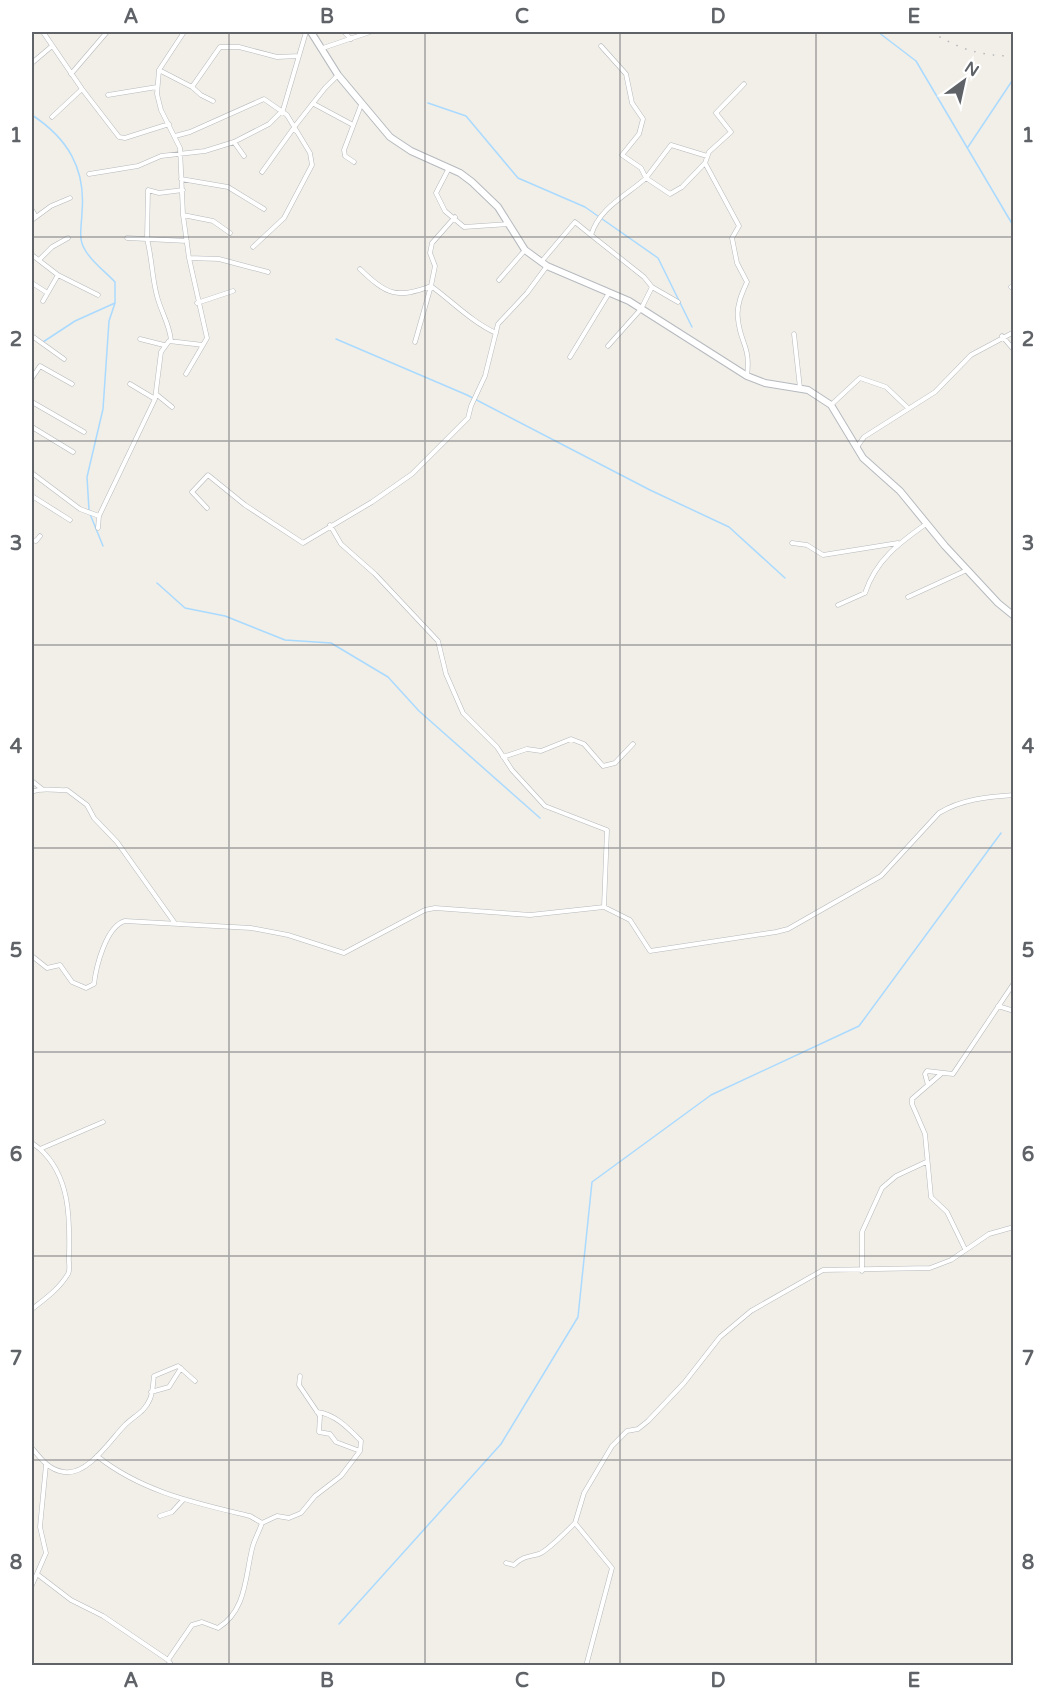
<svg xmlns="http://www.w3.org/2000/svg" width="1045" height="1697" font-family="'Varela Round',sans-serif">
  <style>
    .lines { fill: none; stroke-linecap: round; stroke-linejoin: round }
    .stream { stroke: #aadaff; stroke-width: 1.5 }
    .street-casing { stroke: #b5b8bc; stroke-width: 5 }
    .secondary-casing { stroke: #b6babf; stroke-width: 8 }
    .street { stroke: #fff; stroke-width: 4 }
    .secondary { stroke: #fff; stroke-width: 6 }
    .rail { stroke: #b6b7b8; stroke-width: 1.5; stroke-dasharray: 1.5 8; stroke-linecap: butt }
    .grid { fill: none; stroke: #5f6368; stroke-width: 1.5; stroke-opacity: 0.55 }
    .neatline { fill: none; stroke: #5f6368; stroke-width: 2 }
    .grid-label { font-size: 20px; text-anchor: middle; font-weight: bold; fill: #5f6368 }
  </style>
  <rect width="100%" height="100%" fill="#f1efe8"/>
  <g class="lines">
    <path class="stream" d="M878,32L916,61L1014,227
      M428,103L466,116L518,178L585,207L658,258L692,327
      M32,115C67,138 86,168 82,212C82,222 78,238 84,248C90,261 106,272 115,282V303L109,321L103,409L87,477L89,510
      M968,147L1014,78
      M336,339L467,395L650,490L729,527L785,578
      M43,342L75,321L115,303
      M90,514L103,546
      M157,583L185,608L225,616L285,640L331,643L388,677L419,711L540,818
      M339,1624L501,1444L578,1317L592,1182L711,1095L859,1026L1001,833"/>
    <defs>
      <path id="street" d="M43,32L82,89L119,137L125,138L169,124
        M344,32L351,39
        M601,46L626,74L632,103L643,119L639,134L622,155L641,168L646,178L671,145L707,156
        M323,48L370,32
        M32,63L52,46
        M159,70L192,87L220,47H239L277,57L299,56
        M71,74L107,32
        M192,87L201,95L213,101
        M108,95L157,87
        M314,104L353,125
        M52,117L82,89
        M295,126L325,88L338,75
        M175,136L190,132L264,99L287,115L310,153L312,165L284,218L253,247
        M234,142L244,156
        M354,162L345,156L344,150L361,105
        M705,163L739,226L732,238L737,263L747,282C742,293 736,306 738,319C740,343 751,346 747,376
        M449,168L436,193L445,211L464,227L509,224
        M262,172L293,129L296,131
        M89,174L138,166L161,156L205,151L234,142L269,124L283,110L306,32
        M181,179L228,187L264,209
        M32,210L36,217
        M183,215L213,221L230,233
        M32,220L51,206L70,198
        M127,238L147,239L148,190L159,193L183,190
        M32,255L58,275L98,295
        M189,258L219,259L268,272
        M39,260L52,247L68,238
        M542,261L575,222L591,235
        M360,269C387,295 397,299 431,286C453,302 472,322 496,333
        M499,280L525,250
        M32,283L46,292
        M652,287L644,277L591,235C600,207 626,196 646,178L670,194L682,187L705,163L709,152L731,132L716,113L744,84
        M1011,287L1014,286
        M43,301L58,275
        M197,303L233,291
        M794,334L800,388
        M32,336L64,359
        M1002,336L1014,350
        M140,339L164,345
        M171,341C170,325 161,312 157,296C152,278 152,258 147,239L187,241
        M415,342L431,286L435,266L430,253L432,243L455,217
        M608,346L641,309L652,287L678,302
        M570,357L609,293
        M186,374L203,345
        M32,378L40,366L72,384
        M130,384L155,399
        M156,394L172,407
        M32,402L84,432
        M831,405L860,378L886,387L908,408
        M32,427L73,452
        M857,447L864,437L935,392L971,355L1014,332
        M32,473L80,509L99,516
        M32,496L70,520
        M207,508L192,492L208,475L245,505L303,543L372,502L412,474L468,418L471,406L485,376L498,324L527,293L547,266
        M330,525L341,544L375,574L438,641L446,674L463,713L497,747L512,770L545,806L607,830L604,907
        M98,528L99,516L155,399L161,352L169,341L203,345L207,338L189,258L183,215L180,148L161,110L157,94L159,70L184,32
        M32,540L36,541L40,536
        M792,543L807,545L823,555L898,543
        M908,597L967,570
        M838,605L865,593C876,560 899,543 926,524
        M503,757L527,749L541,751L571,739L584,744L603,766L615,763L633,744
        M32,781L42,789
        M32,792C41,787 56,791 67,790L87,805L94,818L117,842L174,922
        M32,956L47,968L60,965L72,982L86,988L94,984C96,967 106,926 125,921L251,928L288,935L344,953L425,910L435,908L530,915L604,907L630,920L650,951L776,932L788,929L881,876L939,813C962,799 987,797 1014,795
        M998,1006L1014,1011
        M942,1073L912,1099V1104L925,1134L931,1197L947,1212L965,1249
        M928,1085L925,1074L927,1071L953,1074L1014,983
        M32,1143L40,1149L103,1122
        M862,1271V1232L882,1188L896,1176L926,1162
        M32,1309C45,1299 59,1289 68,1274C71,1268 68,1262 69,1256C70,1218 70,1176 40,1149
        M300,1376L299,1385L320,1416L319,1432L330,1434L336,1442L360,1451
        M151,1392L169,1387L181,1368
        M32,1448C41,1459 49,1470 64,1472C88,1476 111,1439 125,1425C134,1416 145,1412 150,1399C153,1392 153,1383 154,1376L178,1366L195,1381
        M97,1456C142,1492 196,1503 250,1516L262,1523L277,1516L289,1518L301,1513L315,1496L341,1476L360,1451L361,1441C348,1428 335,1414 317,1412
        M160,1516L172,1512L183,1500
        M506,1563L514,1565C523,1556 528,1557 539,1554C547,1551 568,1530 575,1523
        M37,1574L71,1600L103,1616L168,1660L172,1666
        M32,1585L46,1553L40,1527L46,1465
        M168,1660L192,1625L202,1622L218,1628C246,1611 245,1578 252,1549C254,1540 259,1532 262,1523
        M586,1666L612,1568L575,1523L584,1493L612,1446L627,1431L638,1429L648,1421L684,1383L720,1337L751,1311L823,1270L930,1268L951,1260L989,1234L1014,1227"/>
      <path id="secondary" d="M311,32L338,75L390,137L411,151L460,173L472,182L498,207L525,250L547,266L629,301L747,376L765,383L808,390L831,405L863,458L900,491L945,546L998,603L1014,616"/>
    </defs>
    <use href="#street" class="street-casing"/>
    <use href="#secondary" class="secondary-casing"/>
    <use href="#street" class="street"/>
    <use href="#secondary" class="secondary"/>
    <path class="rail" d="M931,32C960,49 979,56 1014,56"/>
  </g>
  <path class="grid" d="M229,32V1666M425,32V1666M620,32V1666M816,32V1666M32,237H1014M32,441H1014M32,645H1014M32,848H1014M32,1052H1014M32,1256H1014M32,1460H1014"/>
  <rect width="1045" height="1697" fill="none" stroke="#ffffff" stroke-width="66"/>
  <g transform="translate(964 81) rotate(33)" stroke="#ffffff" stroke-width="4.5" paint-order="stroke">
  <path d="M0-4.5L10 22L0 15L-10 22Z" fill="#5f6368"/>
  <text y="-9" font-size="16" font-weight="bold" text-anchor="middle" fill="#5f6368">N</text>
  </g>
  <rect x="33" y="33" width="979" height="1631" class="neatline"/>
  <g class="grid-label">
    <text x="131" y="23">A</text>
    <text x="327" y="23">B</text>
    <text x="522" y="23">C</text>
    <text x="718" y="23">D</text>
    <text x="914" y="23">E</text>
    <text x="16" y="142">1</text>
    <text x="1028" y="142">1</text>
    <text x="16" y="346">2</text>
    <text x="1028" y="346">2</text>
    <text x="16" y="550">3</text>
    <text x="1028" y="550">3</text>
    <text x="16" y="753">4</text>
    <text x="1028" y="753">4</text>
    <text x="16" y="957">5</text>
    <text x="1028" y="957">5</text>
    <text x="16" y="1161">6</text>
    <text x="1028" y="1161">6</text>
    <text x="16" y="1365">7</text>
    <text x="1028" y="1365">7</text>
    <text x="16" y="1569">8</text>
    <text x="1028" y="1569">8</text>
    <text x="131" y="1687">A</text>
    <text x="327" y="1687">B</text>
    <text x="522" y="1687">C</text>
    <text x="718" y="1687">D</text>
    <text x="914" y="1687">E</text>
  </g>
</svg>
